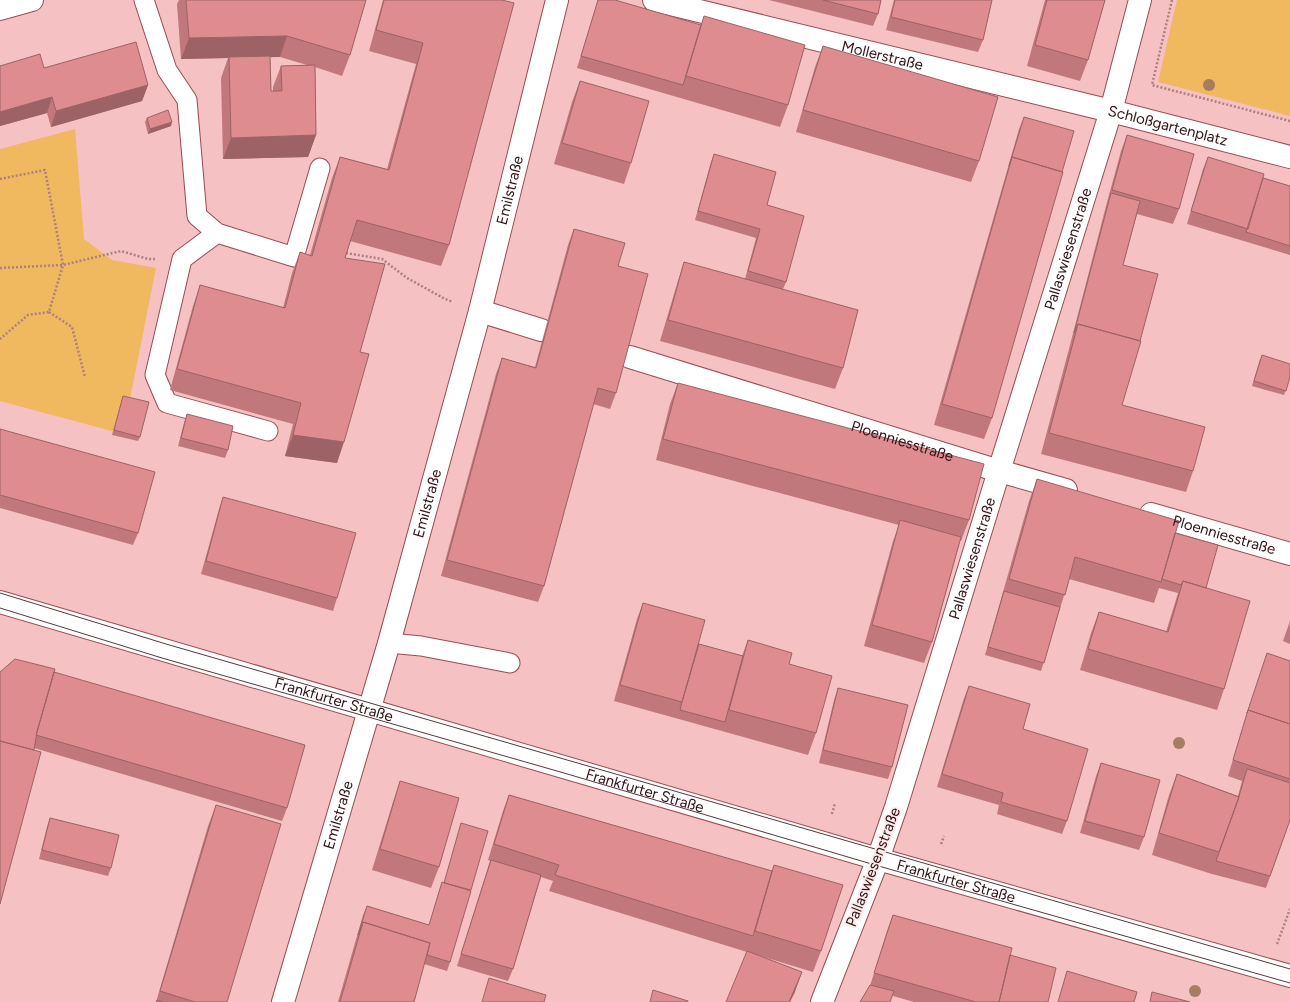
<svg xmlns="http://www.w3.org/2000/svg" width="1290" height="1002" font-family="Figtree,sans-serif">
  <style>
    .green { fill: #f0b85f }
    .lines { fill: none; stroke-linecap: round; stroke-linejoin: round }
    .service-casing { stroke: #984c51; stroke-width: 21 }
    .minor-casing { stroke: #984c51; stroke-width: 24 }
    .tertiary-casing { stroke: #984c51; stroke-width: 24 }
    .secondary-casing { stroke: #984c51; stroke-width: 24 }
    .path { stroke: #ad7f81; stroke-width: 2.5; stroke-dasharray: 2 2; stroke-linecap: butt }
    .service { stroke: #fff; stroke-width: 19 }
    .minor { stroke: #fff; stroke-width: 22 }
    .tertiary { stroke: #fff; stroke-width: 22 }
    .secondary { stroke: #fff; stroke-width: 22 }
    .tram { stroke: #5b3639; stroke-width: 1 }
    .tree { fill: #a67d62 }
    .wall { fill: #c0787c; fill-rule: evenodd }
    .shaded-wall { fill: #9c6265 }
    .building { fill: #df8c90; stroke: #9c6265 }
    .labels { text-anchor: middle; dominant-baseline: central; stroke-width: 4; stroke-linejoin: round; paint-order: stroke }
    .street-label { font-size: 15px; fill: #321215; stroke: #feecec }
  </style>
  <rect width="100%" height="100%" fill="#f6c1c2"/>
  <path class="green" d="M1177,0H1290V116L1158,82Z
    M75,129L84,239L112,260L156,268L123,434L0,401V149Z"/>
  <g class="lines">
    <defs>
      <path id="service" d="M144,0L167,70L187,100L197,216L217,233L294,257L320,168
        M217,233L182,259L155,375L167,403L268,431
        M389,643L421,646L510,663"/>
      <g id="minor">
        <path id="s1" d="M654,0L1111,111L1290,157"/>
        <path d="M0,9L32,0"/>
        <path d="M480,311L541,330"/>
        <path id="s2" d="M630,357L999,471L1066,490"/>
        <path id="s3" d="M1151,514L1290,554"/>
        <path id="s4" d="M878,859L896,807L999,471L1111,111L1140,0"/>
        <path id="s5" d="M283,1002L389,643L480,311L557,0"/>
      </g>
      <path id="tertiary" d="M822,1002L878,859"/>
      <g id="secondary">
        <path id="s6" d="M0,602L878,859L1290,976"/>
      </g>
    </defs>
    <use href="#service" class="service-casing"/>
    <use href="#minor" class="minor-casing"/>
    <use href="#tertiary" class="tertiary-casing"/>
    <use href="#secondary" class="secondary-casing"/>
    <path class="path" d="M1172,0L1152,85L1290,121
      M0,179L45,170L63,265L49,312L28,315L0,339
      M346,253L382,259L407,278L445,299L453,302
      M0,268L63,265L121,251L148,259H155
      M49,312L72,327L85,377
      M832,814L835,803
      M941,844L944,836
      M1277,944L1290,909"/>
    <use href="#service" class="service"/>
    <use href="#minor" class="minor"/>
    <use href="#tertiary" class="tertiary"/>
    <use href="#secondary" class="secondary"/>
    <path class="tram" d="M0,593L166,644L1290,969
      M0,608L162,658L564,773L875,865L1290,983"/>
  </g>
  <g class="tree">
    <circle cx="1209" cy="85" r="6"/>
    <circle cx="1179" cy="743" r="6"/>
    <circle cx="1195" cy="991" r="6"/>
  </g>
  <path class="wall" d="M179,0H366L350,55L342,76L315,67L316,135L308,157L223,159L221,78L228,58L181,59L177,4ZM270,57H280L307,65L281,66L273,87V91H271Z
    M383,0H502L449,245L441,266L350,241L345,258L360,352L337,463L285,456L293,424L170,390L193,306L200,285L283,308L292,273L300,252L310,255L332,178L340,157L387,169L416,64L369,51Z
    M598,0L701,25L704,16L788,105L780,127L577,68Z
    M769,0H881L878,14L873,26Z
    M894,0H992L983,40L978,52L886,30Z
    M1045,0H1105L1088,60L1080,81L1027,66Z
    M823,46L979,161L971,182L796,132L815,67Z
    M0,66L44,68L148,85L142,101L51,127L47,113L0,126Z
    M580,81L631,163L624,184L554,164L572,102Z
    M1024,117L992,418L984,439L934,425L1019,129Z
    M147,118L171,126L148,134L145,122Z
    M1127,135L1179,209L1173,224L1137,214L1123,265L1122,405L1193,471L1186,492L1041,454L1070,345L1106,206L1121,151Z
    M714,154L767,205L786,282L783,289L843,368L835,389L660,341L677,284L684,262L745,279L756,238L695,220L711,162Z
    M1208,157L1263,178L1290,186V255L1187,224L1203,169Z
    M574,229L618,266L616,393L610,409L593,404L544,586L538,602L441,576L496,374L502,358L535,367L568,245Z
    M1260,359L1290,377L1284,395L1252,386Z
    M678,383L969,520L961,541H960L932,642L924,663L864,646L893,541L899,525L656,460L670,404Z
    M123,396L140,437L138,441L112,435Z
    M187,414L228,450L225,458L178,446L184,423Z
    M0,429L138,533L133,545L0,508Z
    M1037,479L1175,533L1206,588L1224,689L1217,710L1080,670L1091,633L1099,612L1166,632L1178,593L1159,588L1154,603L1069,579L1041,671L985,655L1029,501Z
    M223,497L337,598L333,611L201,574L219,509Z
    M643,603L699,644L742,656L748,640L789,664L816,733L808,755L614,701L637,619Z
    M1290,621V644L1283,641Z
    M1267,653L1290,661V820L1266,888L1212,874L1152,855L1169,795L1177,774L1238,796L1242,781L1228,776L1243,726Z
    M0,672H54L287,808L282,821L34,748Z
    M969,686L1067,821L1062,834L997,814L999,805L937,787L964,698Z
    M838,688L892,767L888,779L819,763L834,700Z
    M1101,763L1144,837L1139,850L1080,833L1096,776Z
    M400,781L439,867L431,888L372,870L393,802Z
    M509,795L772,871L774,865L821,951L813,972L754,954L802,972L794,994L747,952L549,891L553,881L541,877L513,969L508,981L457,966L490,861L488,860L503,811Z
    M216,805L227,1002H156L208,826Z
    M50,818L111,868L108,876L39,859L47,827Z
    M461,823L450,962L447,971L424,964L414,1002H338L363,915L367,906L429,925L442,882L444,883Z
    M893,915L1010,955L1048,1002H914L893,996L870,986L887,931Z
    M1067,971L1134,1002H1058Z"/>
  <path class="shaded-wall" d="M287,36L280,57L229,58V57L228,58L181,59L189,38Z
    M148,85L142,101L51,127L56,111Z
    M52,97L47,113L0,126V112Z
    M172,122L171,126L148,134L150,129Z
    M316,135L308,157L223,159L231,138Z
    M293,435L344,442L337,463L285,456Z
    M802,972L794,994L790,1002H789Z"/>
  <path class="building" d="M186,0H366L350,55L287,36L189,38Z
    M384,0H502L514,3L449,245L357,220L345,258L385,264L360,352L369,354L344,442L293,435L301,403L177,369L200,285L285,308L300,252L312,256L340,157L389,170L423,43L376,30Z
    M598,0H615L701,25L683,85L581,56Z
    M823,0H881L878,14Z
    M895,0H992L983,40L891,17Z
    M1047,0H1105L1088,60L1035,45Z
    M704,16L805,45L788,105L686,76Z
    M136,42L148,85L56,111L52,97L0,112V66L40,54L44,68Z
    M823,46L998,97L979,161L803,110Z
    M270,56L271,91H282L281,66L315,65L316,135L231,138L229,57Z
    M580,81L649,101L631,163L562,143Z
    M168,110L172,122L150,129L147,118Z
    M1024,117L1074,131L1062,172L1012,157L1009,166Z
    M1127,135L1194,154L1179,209L1112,190Z
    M714,154L776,172L767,205L804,216L786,282L748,271L760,229L698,211Z
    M1012,157L1063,172L992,418L942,404Z
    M1208,157L1264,174L1248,229L1191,211Z
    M1263,178L1290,186V246L1246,232Z
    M1111,193L1140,201L1123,265L1158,274L1140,341L1078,324L1074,333Z
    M574,229L625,243L618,266L648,274L616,393L598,388L544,586L447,560L502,358L536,368Z
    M684,262L858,310L843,368L668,320Z
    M1078,324L1141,341L1122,405L1205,427L1193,471L1049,433Z
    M1262,355L1290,364V377L1286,391L1254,381Z
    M678,383L984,464L969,520L663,439Z
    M123,396L149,402L140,437L114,430Z
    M187,414L233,426L228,450L181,438Z
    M0,429L155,472L138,533L0,495Z
    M1037,479L1179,521L1161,582L1075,557L1065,595L1009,579Z
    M223,497L356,533L337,598L206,561Z
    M900,520L961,537L932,642L872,625Z
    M1175,533L1218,545L1206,588L1183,581L1181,585L1162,579Z
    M1183,581L1250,601L1224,689L1088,649L1099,612L1168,632Z
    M1004,591L1060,607L1044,663L988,647Z
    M643,603L705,620L682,702L620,685Z
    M748,640L792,653L789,664L832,676L816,733L729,710Z
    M699,644L743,656L725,722L680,710L682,702Z
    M1267,653L1290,661V724L1248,710L1247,713Z
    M15,659L55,669L37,732L34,750L0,741V672Z
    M54,672L305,745L287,808L36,735Z
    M969,686L1030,704L1023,729L1088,749L1067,821L1001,802L1003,793L942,774Z
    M838,688L908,705L892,767L823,750Z
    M1248,710L1290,724V779L1233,760Z
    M0,741L41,752L0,904Z
    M1101,763L1160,780L1144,837L1085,821Z
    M1247,769L1290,783V820L1270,876L1216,861L1239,797V796Z
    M1177,774L1239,797L1219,852L1159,833Z
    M400,781L459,798L439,867L380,849Z
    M509,795L772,871L753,936L555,875L559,865L494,844Z
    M216,805L281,824L227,1002H195L160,991Z
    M50,818L119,835L111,868L42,850Z
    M461,823L488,831L471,890L444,883Z
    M491,860L541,875L513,969L461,954Z
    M774,865L843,885L821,951L755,931Z
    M442,882L471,891L450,962L427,955L430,943L363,922L358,935L367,906L429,925Z
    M893,915L1012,948L999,1002H976L874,973Z
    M363,922L430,943L414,1002H340Z
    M747,951L802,972L789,1002H726Z
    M1010,955L1056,968L1048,1002H999Z
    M1067,971L1137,992L1134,1002H1058Z
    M489,978L546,995L544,1002H482Z
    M870,985L894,991L890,1002H860Z
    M653,990L688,1001V1002H650Z
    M1152,992L1190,1002H1150Z
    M157,1000L163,1002H156Z"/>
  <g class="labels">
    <g class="street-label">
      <text stroke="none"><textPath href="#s1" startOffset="235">Mollerstraße</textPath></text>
      <text stroke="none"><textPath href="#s1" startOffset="529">Schloßgartenplatz</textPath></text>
      <text stroke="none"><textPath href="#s5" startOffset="843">Emilstraße</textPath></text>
      <text stroke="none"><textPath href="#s4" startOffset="639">Pallaswiesenstraße</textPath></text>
      <text stroke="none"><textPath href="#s2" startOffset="285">Ploenniesstraße</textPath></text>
      <text stroke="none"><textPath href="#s5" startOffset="519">Emilstraße</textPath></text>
      <text stroke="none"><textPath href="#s3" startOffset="76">Ploenniesstraße</textPath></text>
      <text stroke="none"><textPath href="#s4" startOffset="315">Pallaswiesenstraße</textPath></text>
      <text stroke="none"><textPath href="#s6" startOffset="348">Frankfurter Straße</textPath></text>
      <text stroke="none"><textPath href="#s6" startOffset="672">Frankfurter Straße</textPath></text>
      <text stroke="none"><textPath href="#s5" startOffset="195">Emilstraße</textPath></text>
      <text transform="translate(873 867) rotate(-69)">Pallaswiesenstraße</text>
      <text stroke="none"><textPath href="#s6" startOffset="996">Frankfurter Straße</textPath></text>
    </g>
  </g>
</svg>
